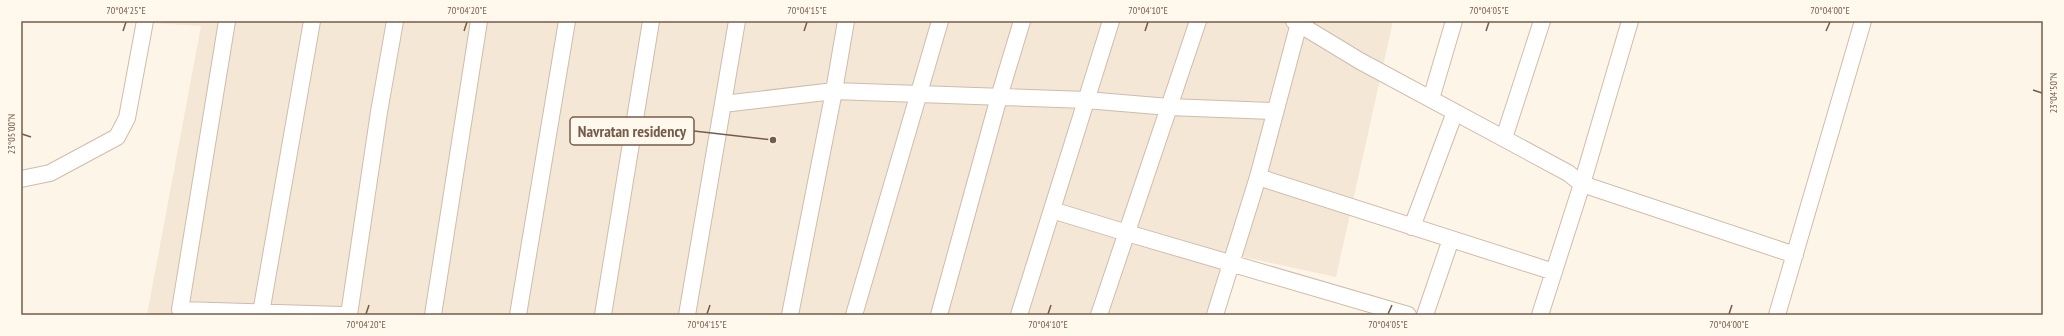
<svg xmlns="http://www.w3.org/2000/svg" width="2064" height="336" font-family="'PT Sans Narrow',sans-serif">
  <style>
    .residential { fill: #f4e7d5 }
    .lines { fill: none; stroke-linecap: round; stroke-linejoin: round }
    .minor-casing { stroke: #cfbcac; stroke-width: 18 }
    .minor { stroke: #fff; stroke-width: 16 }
    .ticks { fill: none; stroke: #775b4a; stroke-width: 1.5 }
    .leader { fill: none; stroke: #775b4a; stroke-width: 1.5 }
    .callout-dot { fill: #775b4a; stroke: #fff8ed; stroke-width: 1.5 }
    .callout { fill: #fff8ed; stroke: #775b4a; stroke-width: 1.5 }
    .callout-label { font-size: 16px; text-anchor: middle; font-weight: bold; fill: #775b4a }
    .neatline { fill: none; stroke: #775b4a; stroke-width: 1.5 }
    .ticks-label { font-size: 10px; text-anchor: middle; fill: #775b4a }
  </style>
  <rect width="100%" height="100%" fill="#fdf5e7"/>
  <path class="residential" d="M1393,21L1336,277L1229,254L1209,315H147L201,26L119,21Z"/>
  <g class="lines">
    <defs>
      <path id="minor" d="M227,21L180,310L341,315
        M1294,21L1360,61L1568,173L1582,184L1540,315
        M1630,21L1582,184L1795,255
        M1431,99L1454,21
        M723,104L834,91L1086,100L1169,107L1275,111
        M1504,138L1542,21
        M1258,177L1554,272
        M21,179L50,173L117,137L127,118L145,21
        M1052,210L1127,233L1408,315
        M1412,227L1455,112
        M261,313L312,21
        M349,315L379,112L395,21
        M433,315L479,21
        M518,315L567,21
        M603,315L651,21
        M687,315L737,21
        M790,315L834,91L846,21
        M854,315L940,21
        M939,315L999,97L1022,21
        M1019,315L1111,21
        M1099,315L1198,21
        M1215,315L1258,177L1299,23
        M1425,315L1451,239
        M1777,315L1863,21"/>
    </defs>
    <use href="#minor" class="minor-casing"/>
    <use href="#minor" class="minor"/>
  </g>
  <path class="ticks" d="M123,31L126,22M464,31L467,22M804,31L807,22M1145,31L1148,22M1486,31L1489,22M1826,31L1830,22M2033,90L2042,93M22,134L31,137M366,314L369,305M707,314L710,305M1048,314L1051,305M1388,314L1392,305M1729,314L1732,305"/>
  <path class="leader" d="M773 140L694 131"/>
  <circle class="callout-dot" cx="773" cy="140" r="4"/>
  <rect class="callout" x="570" y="117" width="124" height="28" rx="4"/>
  <g class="callout-label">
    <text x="632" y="137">Navratan residency</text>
  </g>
  <rect width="2064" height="336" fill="none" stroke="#fff8ed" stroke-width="44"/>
  <rect x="22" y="22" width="2020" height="292" class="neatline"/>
  <g class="ticks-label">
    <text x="126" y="14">70°04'25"E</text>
    <text x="467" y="14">70°04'20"E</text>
    <text x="807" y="14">70°04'15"E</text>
    <text x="1148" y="14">70°04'10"E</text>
    <text x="1489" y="14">70°04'05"E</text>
    <text x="1830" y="14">70°04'00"E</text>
    <text transform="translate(2053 93) rotate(-90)" y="4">23°04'50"N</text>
    <text transform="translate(11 134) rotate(-90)" y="4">23°05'00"N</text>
    <text x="366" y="328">70°04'20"E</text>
    <text x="707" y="328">70°04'15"E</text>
    <text x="1048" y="328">70°04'10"E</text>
    <text x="1388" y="328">70°04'05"E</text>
    <text x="1729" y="328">70°04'00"E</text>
  </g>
</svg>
